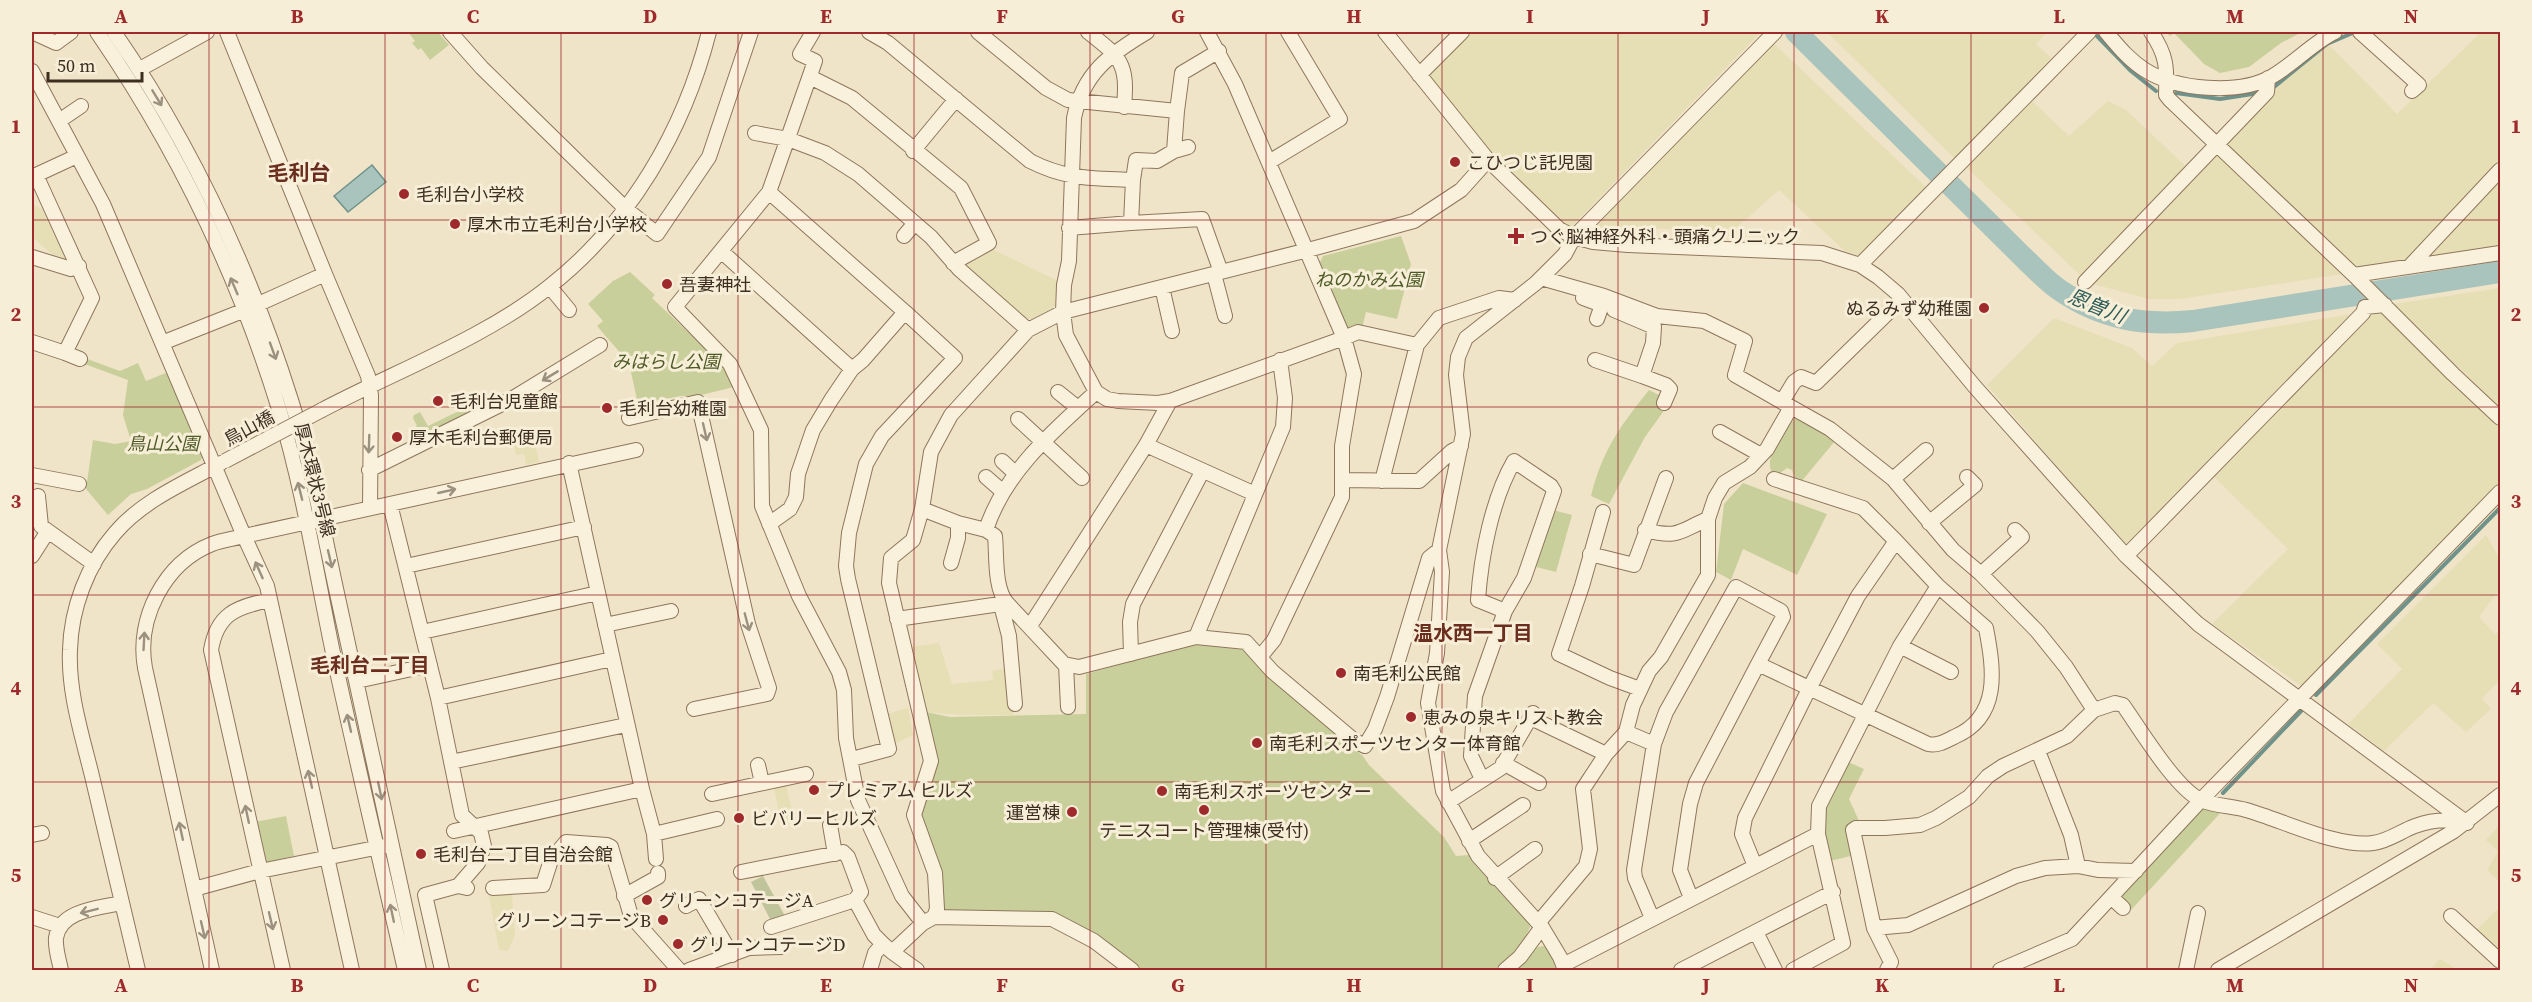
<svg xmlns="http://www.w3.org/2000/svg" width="2532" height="1002" font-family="'Source Serif 4','Noto Sans JP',serif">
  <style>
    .farmland { fill: #e6deb5 }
    .green { fill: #c9cf9b }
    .cemetery { fill: #bfc49a }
    .water { fill: #a9c4bc; stroke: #6f938a; stroke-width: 1.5 }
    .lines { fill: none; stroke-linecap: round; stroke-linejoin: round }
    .stream { stroke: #6f938a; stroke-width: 4 }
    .river { stroke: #a9c4bc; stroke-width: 22 }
    .minor-casing { stroke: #8d765c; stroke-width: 16 }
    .minor { stroke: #faf1dc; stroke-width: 14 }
    .minor-bridge-casing { stroke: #8d765c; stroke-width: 16; stroke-linecap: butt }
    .minor-bridge { stroke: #faf1dc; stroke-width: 14 }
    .oneway { stroke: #9c907e }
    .grid { fill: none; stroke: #9e2a2b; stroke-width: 1.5; stroke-opacity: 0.55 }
    .poi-dot { fill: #9e2a2b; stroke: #f7eed8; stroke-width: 2 }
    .labels { text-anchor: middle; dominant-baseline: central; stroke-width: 6; stroke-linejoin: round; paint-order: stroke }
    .poi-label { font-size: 18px; fill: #3d2e20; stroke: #f7eed8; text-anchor: start }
    .park-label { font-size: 18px; font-style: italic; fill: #4d5a26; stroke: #f7eed8 }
    .street-label { font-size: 18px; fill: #3d2e20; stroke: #f7eed8 }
    .water-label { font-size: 20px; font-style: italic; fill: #2f5d5a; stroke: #f7eed8 }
    .neighbourhood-label { font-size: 20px; font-weight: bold; fill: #6b2e1e; stroke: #f7eed8 }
    .quarter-label { font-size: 21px; font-weight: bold; fill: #6b2e1e; stroke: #f7eed8 }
    .neatline { fill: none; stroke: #9e2a2b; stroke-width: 2 }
    .grid-label { font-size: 20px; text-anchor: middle; font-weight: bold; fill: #9e2a2b }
  </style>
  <rect width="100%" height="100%" fill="#f0e4c8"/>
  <path class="farmland" d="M1469,32H1761L1571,227L1555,219L1493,157L1426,76Z
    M1827,32H2047L2036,44L2051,58L1955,159Z
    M2481,32H2500V250L2180,299H2149L2093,284L2080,275L1964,165L2030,99L2069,136L2108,101L2126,110L2193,173L2261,99L2329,45L2397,114Z
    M1771,41L1928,189L1860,256L1845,251L1779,190L1727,236L1719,230L1591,227Z
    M32,205L43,209L67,263L58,260L35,239L32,238Z
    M990,248L1058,281L1055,306L1032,319L1023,318L964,269L967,260Z
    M2500,288V408L2394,304Z
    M2351,314L2125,545L1987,385L2054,318L2132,348L2152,366L2177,343Z
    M2382,314L2500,425V483L2306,689L2212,624L2288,549L2214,477L2368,315Z
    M533,435L539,462L526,465L524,454L516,455L513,440Z
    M2486,535L2500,559V591L2496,594L2479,617L2495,634L2500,631V680L2482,699L2491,709L2466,732L2433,703L2384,751L2348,724L2402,669L2377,644Z
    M939,643L952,684L993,680L992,671L1008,668L1013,715H961L926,712L910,647Z
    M908,708L913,735L894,744L887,714Z
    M785,781L794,819L781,822L773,784Z
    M2500,825V882L2487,870L2498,851L2486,840Z
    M512,894L515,935L508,951L499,950L489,896Z
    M2500,907V955L2474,932Z
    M2440,959L2458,970H2430Z"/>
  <path class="green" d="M408,32H438L449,45L430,60L421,48L418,50L412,43L415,41Z
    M2166,32H2302L2281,43L2249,67L2220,73L2204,64L2174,33L2170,36Z
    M1401,236L1411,264L1397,319L1366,312L1362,328L1352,331L1346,328L1319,264L1323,256Z
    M630,272L655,295L652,298L724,366L734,387L697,396H681L638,404L629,363L597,326L603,321L588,304L613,281Z
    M82,357L120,371L138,363L146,381L168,372L203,454L201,460L147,489L131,494L108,515L86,489L93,440L115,444L131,441L123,415L128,380L79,362Z
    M1649,390L1671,401L1645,437L1609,504L1591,496C1602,451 1620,426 1649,390Z
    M465,408L468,414L418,438L413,428L417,426L413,418L414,415L420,412L428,426Z
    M1799,418L1835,441L1801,482L1795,480L1792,470L1787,468L1779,474L1771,471C1765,453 1784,434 1794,419Z
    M1743,483L1827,514L1797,575L1743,549L1731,580L1716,572L1724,504Z
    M1553,510L1572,515L1556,572L1536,567Z
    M1192,644L1245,650L1271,680L1363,756L1369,765L1444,837L1456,856L1470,855L1529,923L1530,927L1517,955L1500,970H1139C1117,949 1077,917 1045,913C1014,910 980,914 948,914L942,907L919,817L938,763L926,712L950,717L1086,714V674Z
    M1848,762L1864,769L1849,799L1860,823H1848L1855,855L1830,861L1824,832V813Z
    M2202,804L2224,809L2131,910L2118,897Z
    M286,816L294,856L268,862L264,859L255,822Z
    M1544,946L1552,955L1556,970H1512L1538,947Z"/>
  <path class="cemetery" d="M763,876L785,916L775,920L770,919L751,882Z"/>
  <path class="water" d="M372,165L386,182L348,212L334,196Z"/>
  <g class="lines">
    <path class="stream" d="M2076,32H2078
      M2097,36L2131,71L2156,91
      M2274,87L2327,44L2355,32
      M2176,93L2220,99L2259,93
      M2316,695L2500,508
      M2223,793L2302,710"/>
    <path class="river" d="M1796,32L2026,260C2037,270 2048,283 2061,291C2102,319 2144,326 2193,321L2500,272"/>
    <defs>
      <path id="minor" d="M32,32L56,43L71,32
        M97,32C176,147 238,275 279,409C303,489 316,571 333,653C356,759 381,865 405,970
        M114,32C191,144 250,270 291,400C310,460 322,523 335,584C364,713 390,842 419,970
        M227,32L325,274
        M450,32L482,68L626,209L657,234L709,157L751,32
        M813,32L800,54L815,61L769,192L675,307L730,364L761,430L762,506L799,596L839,672L844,690L846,738L858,800L902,896L923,923
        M869,32L888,43L1030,161C1067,180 1094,178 1133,180L1131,223L1202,219L1221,272
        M978,32L1046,88L1068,100L1177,111L1174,151L1157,161L1136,160L1133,180
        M1088,32C1121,58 1128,63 1124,107
        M1147,32C1110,54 1083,73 1074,118L1069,261L1064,285L1063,312L1066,335L1096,392L1107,399L1118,401L1158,403L1170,401L1344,338L1235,84L1207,32
        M1385,32L1488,160L1559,229L1574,237L1593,242L1628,245L1822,253L1860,265L1878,277L1898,294L1975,387L2126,556L2198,624L2467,823
        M2106,32C2118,46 2129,60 2145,70C2176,90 2239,95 2271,77C2294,64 2312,43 2335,32
        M2151,32C2167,55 2167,68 2166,95L2170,100L2357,278L2453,374L2500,418
        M2360,32L2419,85L2412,91
        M140,69L207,32
        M32,71L103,204L244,536L636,450
        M1419,75L1462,32
        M810,77L852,98L961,188L989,243L953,263
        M1177,111L1182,73L1219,51
        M59,121L81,106
        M755,133L788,139L825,153L858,174L931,237L959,269L1028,330
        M913,151L956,99
        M1174,151L1188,147
        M1269,162L1340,119L1288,32
        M769,192L905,312
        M1069,228L1131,223
        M904,236L915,223
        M721,251L852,369
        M32,257L71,269L79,266
        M1860,265L2089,32
        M2410,266L2500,170
        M1214,274L1225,316
        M2354,275L2500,253
        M1541,278L1604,296L1657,316L1704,321L1745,341L1735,375L1791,407
        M2085,282L2267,92L2268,78
        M550,287L569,310
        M1162,287L1172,331
        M1583,298L1602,305L1597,319
        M1617,301L1614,310L1654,327L1653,343L1642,376L1666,385L1670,389L1664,403
        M32,342L65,353L92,298L36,175L77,156
        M162,343L245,310L325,274L368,376L371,395L370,507
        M65,353L80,359
        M1595,360L1642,376
        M1058,392L1078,408
        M1783,400L1794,382L1801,377L1816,383L1902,299
        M322,410C394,372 487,337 550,286C631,222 684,130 709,32
        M629,418L698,402L748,624L769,688L767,694L694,709
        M1018,419L1082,478
        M1720,432L1761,455
        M1146,445L1255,494
        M1002,461L1015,473
        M369,470L510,400L600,345
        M32,475L79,484
        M986,477L1002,491
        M1774,479L1863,508L1896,541
        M1893,479L1926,450
        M1342,480L1419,481L1452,451L1461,446
        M1382,481L1417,345L1439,318L1499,298L1515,300
        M38,496L41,526L94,564
        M390,504L438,698L462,815L481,833L484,846L478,863L458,886
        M922,509L958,523L986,530
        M1603,512L1582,586L1559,654L1610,678L1640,689
        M1929,523L1975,485L1967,477
        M769,524L790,509L796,497L798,474L813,430L831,400L852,369L863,360L905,312L955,358L882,436L866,464L849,533L846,566L848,579L889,749L852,759
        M1645,530C1679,539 1679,531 1708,519
        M1590,554L1634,565L1666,478
        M32,556L48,531
        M2126,556L2363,313L2365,307L2385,305
        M951,563L958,538V523
        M406,566L584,527
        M1981,574L2022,537L2015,530
        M270,600C236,607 217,614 211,650L283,970
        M1007,603C994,588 997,556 995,536L986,530C1004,473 1053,431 1096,392
        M1001,605L1009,636L1015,704
        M897,619L1007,603L1064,664L1079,667L1196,637L1246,642L1272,671L1355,741L1365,746L1375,729L1387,697L1429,558L1439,550
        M605,625L671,611
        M1030,626L1146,445L1170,401
        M422,632L598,593
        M1196,637L1283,427L1285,398L1280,360
        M1900,646L1951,672
        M1131,654L1130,622L1133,604L1202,472
        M1260,657L1274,640L1342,497V446L1354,374L1344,338L1358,332L1417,345
        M1066,665L1068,707
        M357,681L430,665
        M438,698L612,659
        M1531,718L1606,754
        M1626,732L1654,744
        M2038,751L2071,835L2078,866
        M451,762L626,725
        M1503,763L1539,783
        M758,765L762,783
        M1482,779L1471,756L1475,696L1505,611L1524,578L1554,491L1551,486L1514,461C1492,499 1481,556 1478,600L1505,611
        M642,789L654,834L656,859
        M712,794L806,774
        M1448,802L1501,768L1533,713
        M830,825L835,854
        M454,831L642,789L569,463
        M654,834L717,819
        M32,835L42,833
        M1469,841L1523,805
        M1755,866L1742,834L1745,818L1810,687L1858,596L1896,541L1938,586
        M741,872L843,852L848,857L861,892L855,900L874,935L883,944
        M1495,878L1535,849
        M493,888L543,885L551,860L566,842L607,845L611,847L631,916L679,970
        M194,889L260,871L385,846
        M624,896L658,877V873
        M2111,897L2123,908
        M1691,898L1680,870L1690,804L1696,783L1758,664
        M686,906L699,899L732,955
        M2451,916L2500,961
        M32,917L60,926
        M934,917L937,909L935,873L914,815L931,761L889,583L891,558L913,540L922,509L931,452L951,415L1028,330L1063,312L1308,250L1414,221L1461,190L1488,160
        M1652,918L1635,878L1634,870L1654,744L1666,712L1736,587L1781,611L1783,617L1758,664L1928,744C1938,746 1946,741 1954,737C2001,717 1994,670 1986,628L1938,586L1900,646L1819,806L1818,834L1843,943L1793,970
        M1538,923L1586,866L1590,849L1583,789L1606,754L1626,732L1633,705L1649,671L1661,657L1708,575V519L1715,498L1724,483L1750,467L1767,449L1791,407L1830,429L1893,479L1953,550L1981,574L2037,631L2066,667L2094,710
        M771,927L855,900
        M1874,928L1908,925L2016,876L2045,868L2078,866L2098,870L2136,871
        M1756,932L1775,970
        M892,952L917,970
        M1563,965L1818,834
        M61,970C59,960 55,948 56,938C60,910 99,908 122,903
        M138,970C123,905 107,841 92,776C82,735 68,692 70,650C71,609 87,565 115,533C142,501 184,483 221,463
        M212,970L145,668C136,619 164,563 212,544C222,540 233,539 244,536L267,586L352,970
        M442,970L425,895L458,886L467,888
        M689,970L749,948L782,947
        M870,970L875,953L883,944L892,952L923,923L934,917L1052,919L1094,941L1132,970
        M1505,970L1520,957L1542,927
        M1565,970L1560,957L1542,927L1478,856L1443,791L1428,703L1437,653L1442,572L1439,550L1463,434L1456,375L1458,357L1466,338L1536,283L1565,254L1574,237L1775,32
        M1681,970L1833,892
        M1887,970L1891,962L1874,928L1853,830L1856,828H1885L1920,825L1936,818L1969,797L1988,776L2003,766L2067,736L2094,710L2115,703L2123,705C2140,729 2176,789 2201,800C2214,806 2232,806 2246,810C2282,820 2338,848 2373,843C2389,841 2401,831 2415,826C2431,820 2449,819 2465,822
        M2000,970L2072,939L2201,800L2500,492
        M2186,970L2198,913
        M2218,970L2454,831L2500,795"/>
    </defs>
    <use href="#minor" class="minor-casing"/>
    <use href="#minor" class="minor"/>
    <defs>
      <path id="minor-bridge" d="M225,461L322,410"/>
    </defs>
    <use href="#minor-bridge" class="minor-bridge-casing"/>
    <use href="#minor-bridge" class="minor-bridge"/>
  </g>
  <defs><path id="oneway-shaft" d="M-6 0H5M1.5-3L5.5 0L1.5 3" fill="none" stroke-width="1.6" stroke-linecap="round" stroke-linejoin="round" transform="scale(1.5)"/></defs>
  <g class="oneway">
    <use href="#oneway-shaft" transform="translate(157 98) rotate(59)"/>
    <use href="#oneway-shaft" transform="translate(234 286) rotate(-113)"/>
    <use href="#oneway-shaft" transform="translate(273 351) rotate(70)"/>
    <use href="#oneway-shaft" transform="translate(550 376) rotate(149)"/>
    <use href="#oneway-shaft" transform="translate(705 432) rotate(77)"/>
    <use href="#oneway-shaft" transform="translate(369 444) rotate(92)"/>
    <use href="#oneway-shaft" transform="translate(300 491) rotate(-104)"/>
    <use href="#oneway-shaft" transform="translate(447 491) rotate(-13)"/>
    <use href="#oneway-shaft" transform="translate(330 559) rotate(77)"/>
    <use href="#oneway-shaft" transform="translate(259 570) rotate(-114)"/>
    <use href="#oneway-shaft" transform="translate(747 622) rotate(75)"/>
    <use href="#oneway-shaft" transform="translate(144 641) rotate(-87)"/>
    <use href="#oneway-shaft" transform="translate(349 723) rotate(-103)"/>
    <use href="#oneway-shaft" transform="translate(310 779) rotate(-103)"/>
    <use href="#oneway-shaft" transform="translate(380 791) rotate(78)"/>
    <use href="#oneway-shaft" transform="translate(247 814) rotate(-102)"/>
    <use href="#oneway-shaft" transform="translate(181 831) rotate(-102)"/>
    <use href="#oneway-shaft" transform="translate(89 911) rotate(166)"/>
    <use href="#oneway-shaft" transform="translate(392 913) rotate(-102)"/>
    <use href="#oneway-shaft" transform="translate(271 921) rotate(77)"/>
    <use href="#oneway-shaft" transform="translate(203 930) rotate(77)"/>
  </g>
  <path class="grid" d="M209,32V970M385,32V970M561,32V970M738,32V970M914,32V970M1090,32V970M1266,32V970M1442,32V970M1618,32V970M1794,32V970M1971,32V970M2147,32V970M2323,32V970M32,220H2500M32,407H2500M32,595H2500M32,782H2500"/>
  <g class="poi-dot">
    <circle cx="1455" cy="162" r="6"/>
    <circle cx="404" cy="194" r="6"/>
    <circle cx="455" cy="224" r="6"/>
    <path d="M1513 227h6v6h6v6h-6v6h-6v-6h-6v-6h6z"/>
    <circle cx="667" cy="284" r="6"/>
    <circle cx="1984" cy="308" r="6"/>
    <circle cx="438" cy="401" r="6"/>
    <circle cx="607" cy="408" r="6"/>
    <circle cx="397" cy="437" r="6"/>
    <circle cx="1341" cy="673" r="6"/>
    <circle cx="1411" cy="717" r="6"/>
    <circle cx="1257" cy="743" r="6"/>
    <circle cx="814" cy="790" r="6"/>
    <circle cx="1162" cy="791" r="6"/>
    <circle cx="1204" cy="810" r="6"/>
    <circle cx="1072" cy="812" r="6"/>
    <circle cx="739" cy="818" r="6"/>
    <circle cx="421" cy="854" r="6"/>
    <circle cx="647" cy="900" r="6"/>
    <circle cx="663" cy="920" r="6"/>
    <circle cx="678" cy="944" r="6"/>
  </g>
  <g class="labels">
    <g class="poi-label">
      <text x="1467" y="162">こひつじ託児園</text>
      <text x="416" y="194">毛利台小学校</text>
      <text x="467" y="224">厚木市立毛利台小学校</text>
      <text x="1530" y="236">つぐ脳神経外科・頭痛クリニック</text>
      <text x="679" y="284">吾妻神社</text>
      <text x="1972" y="308" text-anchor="end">ぬるみず幼稚園</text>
      <text x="450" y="401">毛利台児童館</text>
      <text x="619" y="408">毛利台幼稚園</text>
      <text x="409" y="437">厚木毛利台郵便局</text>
      <text x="1353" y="673">南毛利公民館</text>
      <text x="1423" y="717">恵みの泉キリスト教会</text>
      <text x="1269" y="743">南毛利スポーツセンター体育館</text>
      <text x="826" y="790">プレミアム ヒルズ</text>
      <text x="1174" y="791">南毛利スポーツセンター</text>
      <text x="1060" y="812" text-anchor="end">運営棟</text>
      <text x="751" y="818">ビバリーヒルズ</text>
      <text x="1204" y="830" text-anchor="middle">テニスコート管理棟(受付)</text>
      <text x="433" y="854">毛利台二丁目自治会館</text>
      <text x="659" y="900">グリーンコテージA</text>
      <text x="651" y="920" text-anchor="end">グリーンコテージB</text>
      <text x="690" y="944">グリーンコテージD</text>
    </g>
    <g class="park-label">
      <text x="1369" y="279">ねのかみ公園</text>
      <text x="666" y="361">みはらし公園</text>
      <text x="163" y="443">鳥山公園</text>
    </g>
    <g class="street-label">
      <text transform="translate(249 428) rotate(-28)">鳥山橋</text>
      <text transform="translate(315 480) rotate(76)">厚木環状3号線</text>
    </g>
    <g class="water-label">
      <text transform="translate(2097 306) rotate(22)">恩曽川</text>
    </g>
    <g class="neighbourhood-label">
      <text x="1473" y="633">温水西一丁目</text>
      <text x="370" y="665">毛利台二丁目</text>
    </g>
    <g class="quarter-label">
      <text x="299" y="172">毛利台</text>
    </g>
  </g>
  <rect width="2532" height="1002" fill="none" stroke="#f7eed8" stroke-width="66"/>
  <path d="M48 72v9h94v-9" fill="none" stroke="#3d2e20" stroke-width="3"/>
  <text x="57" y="72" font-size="18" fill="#3d2e20" stroke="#f7eed8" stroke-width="4.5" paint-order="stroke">50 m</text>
  <rect x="33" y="33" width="2466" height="936" class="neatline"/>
  <g class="grid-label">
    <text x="121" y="23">A</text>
    <text x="297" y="23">B</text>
    <text x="473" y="23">C</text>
    <text x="650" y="23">D</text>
    <text x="826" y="23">E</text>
    <text x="1002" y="23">F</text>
    <text x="1178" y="23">G</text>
    <text x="1354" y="23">H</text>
    <text x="1530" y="23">I</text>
    <text x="1706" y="23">J</text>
    <text x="1882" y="23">K</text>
    <text x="2059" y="23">L</text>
    <text x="2235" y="23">M</text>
    <text x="2411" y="23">N</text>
    <text x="16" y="133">1</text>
    <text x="2516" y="133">1</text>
    <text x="16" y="321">2</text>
    <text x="2516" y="321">2</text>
    <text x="16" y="508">3</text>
    <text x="2516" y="508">3</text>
    <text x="16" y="695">4</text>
    <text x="2516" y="695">4</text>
    <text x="16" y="882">5</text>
    <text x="2516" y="882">5</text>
    <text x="121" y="992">A</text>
    <text x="297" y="992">B</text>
    <text x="473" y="992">C</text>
    <text x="650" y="992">D</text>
    <text x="826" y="992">E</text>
    <text x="1002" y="992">F</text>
    <text x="1178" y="992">G</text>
    <text x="1354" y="992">H</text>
    <text x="1530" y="992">I</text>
    <text x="1706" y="992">J</text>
    <text x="1882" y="992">K</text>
    <text x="2059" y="992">L</text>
    <text x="2235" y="992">M</text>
    <text x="2411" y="992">N</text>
  </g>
</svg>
